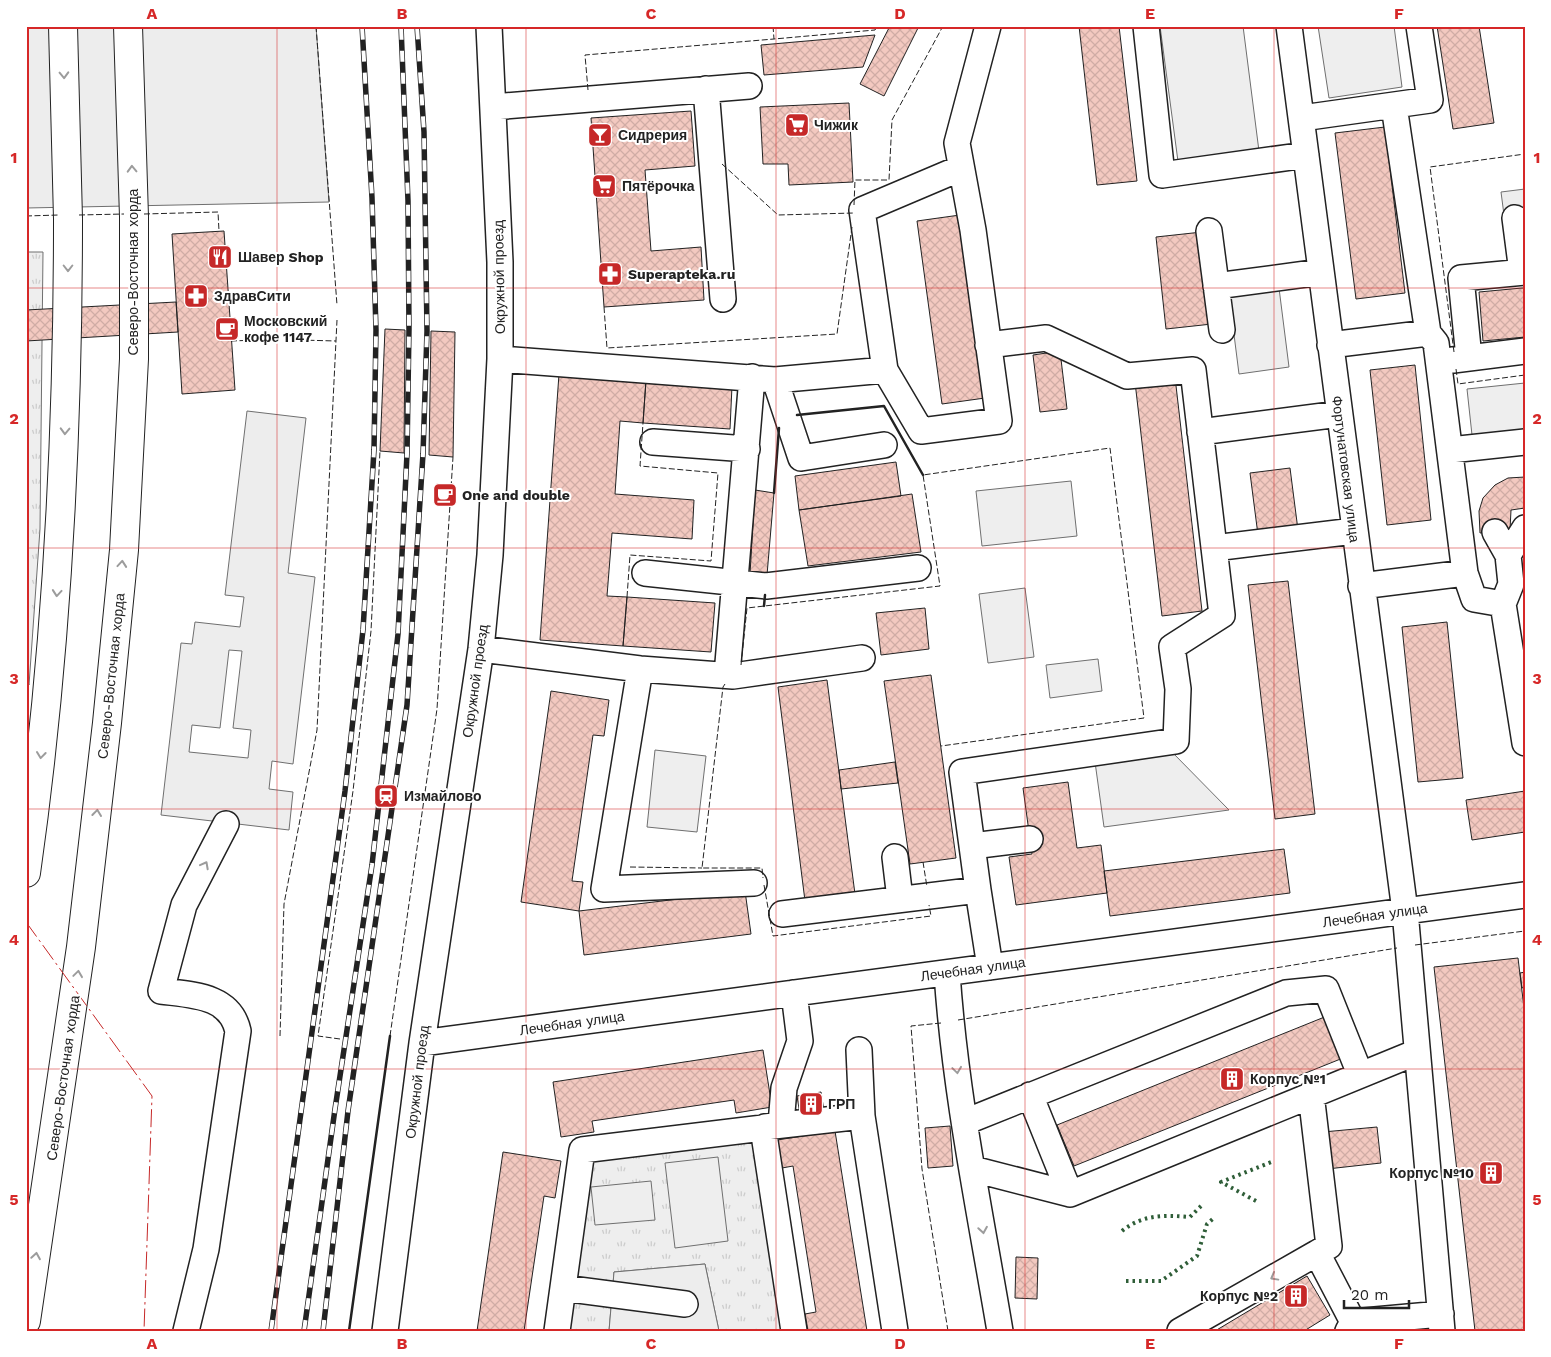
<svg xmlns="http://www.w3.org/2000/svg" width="1551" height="1357" font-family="'Work Sans',sans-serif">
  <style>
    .grass { fill: url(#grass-tufts); stroke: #6f6f6f }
    .green { fill: #eee; stroke: #6f6f6f }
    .parking { fill: #ededed; stroke: #6f6f6f; fill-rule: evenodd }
    .building { fill: url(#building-cross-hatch); stroke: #222 }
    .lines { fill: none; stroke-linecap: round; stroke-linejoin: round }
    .minor-casing { stroke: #222; stroke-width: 28 }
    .major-casing { stroke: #222; stroke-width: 30 }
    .minor { stroke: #fff; stroke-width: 25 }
    .major { stroke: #fff; stroke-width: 28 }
    .rail-casing { stroke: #222; stroke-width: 5.5 }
    .rail { stroke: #fff; stroke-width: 4; stroke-dasharray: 11; stroke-linecap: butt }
    .major-bridge-casing { stroke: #222; stroke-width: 30; stroke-linecap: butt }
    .major-bridge { stroke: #fff; stroke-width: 28 }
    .hedge { stroke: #2f5e38; stroke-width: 4; stroke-dasharray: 2.5 4; stroke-linecap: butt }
    .fence { stroke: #222; stroke-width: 1; stroke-dasharray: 6 2.5; stroke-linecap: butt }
    .wall { stroke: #222; stroke-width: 2.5 }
    .power { stroke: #c62828; stroke-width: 1; stroke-dasharray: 18 4 2.5 4; stroke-linecap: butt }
    .oneway { stroke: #9c9c9c }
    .grid { fill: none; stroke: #d62828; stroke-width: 1; stroke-opacity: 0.55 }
    .labels { text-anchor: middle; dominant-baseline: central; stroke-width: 4; stroke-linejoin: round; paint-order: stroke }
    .poi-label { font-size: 14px; font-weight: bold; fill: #222; stroke: #fff; text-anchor: start }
    .street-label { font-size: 14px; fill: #222; stroke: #fff }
    .neatline { fill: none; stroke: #d62828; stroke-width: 2 }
    .grid-label { font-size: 16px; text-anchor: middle; font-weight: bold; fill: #d62828 }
  </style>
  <defs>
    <pattern id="grass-tufts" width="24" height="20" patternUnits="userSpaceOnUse" patternTransform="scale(1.25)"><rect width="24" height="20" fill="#eee"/><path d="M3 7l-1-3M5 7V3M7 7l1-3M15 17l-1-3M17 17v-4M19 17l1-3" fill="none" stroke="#ccc"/></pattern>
    <pattern id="building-cross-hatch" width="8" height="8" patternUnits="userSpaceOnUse" patternTransform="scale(1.25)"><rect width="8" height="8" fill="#f3c9c0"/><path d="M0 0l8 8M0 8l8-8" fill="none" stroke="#d0aca5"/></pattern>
  </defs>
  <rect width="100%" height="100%" fill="#fff"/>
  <path class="grass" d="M26,252H43L40,529L29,685L26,675Z
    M756,1137L786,1331H719L705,1264L614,1272L609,1331H567L591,1159Z"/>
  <path class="green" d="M1160,26H1243L1260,159L1179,169Z
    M1318,26H1394L1402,87L1329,98Z
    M1279,288L1289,367L1239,374L1229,295Z
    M1525,383V429L1472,435L1467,389Z
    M1071,481L1077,536L982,546L976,491Z
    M1025,588L1034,657L988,663L979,594Z
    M1098,659L1102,691L1050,698L1046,665Z
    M655,750L706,756L697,832L647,827Z
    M1171,751L1229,810L1104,827L1095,762Z
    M718,1157L728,1241L675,1248L665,1163Z
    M651,1181L655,1220L595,1225L591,1187Z"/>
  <path class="parking" d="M26,26H316L329,202L26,208Z
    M1525,189V235L1507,238L1501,192Z
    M247,411L306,418L288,573L315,577L293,764L272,761L269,789L293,792L289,830L161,815L181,643L192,644L195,622L240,627L244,597L225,595ZM229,650L242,651L233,728L251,730L248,758L189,752L192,725L220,728Z
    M705,1264L719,1331H609L614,1272Z"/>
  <path class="building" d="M890,26H919L884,96L860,84Z
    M1079,26H1119L1137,181L1097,185Z
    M1437,26H1479L1494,123L1453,129Z
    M875,35L863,67L764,75L761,45Z
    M849,103L853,182L789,185L788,164H763L760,107Z
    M691,111L695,166L645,170L651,251L701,247L704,300L604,307L591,118Z
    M1385,127L1405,293L1356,299L1335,133Z
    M960,215L985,398L942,404L917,221Z
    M224,231L235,390L182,394L172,234Z
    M1202,232L1212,324L1166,329L1156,237Z
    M1522,288H1525V337L1483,341L1479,292Z
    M176,302L178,332L26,341V310Z
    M385,329L405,330L404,453L380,451Z
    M431,331L455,332L453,457L429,455Z
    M1060,351L1067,409L1040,412L1033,355Z
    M1415,365L1431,520L1387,525L1370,370Z
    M559,374L646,380L643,423L620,421L615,494L694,500L692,539L612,533L607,596L627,597L623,646L540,640Z
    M1175,377L1202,611L1162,616L1135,382Z
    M646,380L732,386L730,429L643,423Z
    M896,462L901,496L799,510L795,476Z
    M1290,468L1298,530L1258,535L1250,473Z
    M1525,477V508L1511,510L1510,530L1480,533L1479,511L1483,498L1495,485L1508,478Z
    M755,490L774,493L767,575L750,574Z
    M912,494L921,552L808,566L799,510Z
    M1288,581L1315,814L1275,819L1248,585Z
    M627,597L715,603L711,652L623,646Z
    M925,608L929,649L881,655L876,613Z
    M1447,622L1463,778L1418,782L1402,627Z
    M931,675L956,858L910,864L884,681Z
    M827,680L855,894L805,901L778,687Z
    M551,691L609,700L604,736L593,735L572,881L583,882L579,911L521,902Z
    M895,762L898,783L841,789L839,770Z
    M1068,782L1077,848L1101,845L1107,893L1016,905L1009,857L1032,854L1023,788Z
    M1525,791V832L1472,840L1466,800Z
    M1284,849L1290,893L1110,916L1104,871Z
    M745,891L751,934L584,955L579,911Z
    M1518,958L1525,1016V1331H1475L1434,967Z
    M1525,972V987L1522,988L1520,973Z
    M1327,1016L1343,1058L1074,1166L1057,1125Z
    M763,1050L772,1107L736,1113L734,1100L592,1121L594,1132L561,1137L553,1082Z
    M821,1092L824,1111L800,1115L797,1096Z
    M950,1126L953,1166L928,1168L925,1128Z
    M1377,1127L1381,1163L1327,1169L1323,1132Z
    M835,1131L867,1331H808L805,1314L816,1312L793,1166L782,1168L777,1140Z
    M503,1152L561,1161L555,1198L544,1196L524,1331H477Z
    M1016,1257L1038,1258L1037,1299L1015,1298Z
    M1307,1276L1330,1315L1304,1331H1215Z"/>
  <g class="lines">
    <defs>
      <path id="minor" d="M1146,26L1162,175L1306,155
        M1289,26L1405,911L1442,1331
        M706,89L723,299
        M1394,106L1428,333L1436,343L1465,573L1474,599L1503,604L1525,743
        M493,107L749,86
        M1302,118L1430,100L1419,26
        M1515,218L1522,272
        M1209,231L1222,330
        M1216,286L1321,272
        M1330,345L1428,333
        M1469,358L1461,278L1525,272
        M500,359L775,380L885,370L921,431L999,421L973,230L957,143L988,26
        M1453,360L1525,351
        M885,370L862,210L961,168
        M775,380L801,458L884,445
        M1200,432L1339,414
        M653,442L747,449
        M1450,450L1525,442
        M1495,532L1508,555
        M1214,548L1354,531
        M645,573L766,586L918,568
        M1361,586L1465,573
        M1503,604L1511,584L1508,555L1525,528
        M481,649L640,669L733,676L862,658
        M640,669L604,889L754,883
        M727,675L752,377
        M972,846L1030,839
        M895,857L900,899
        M978,890L962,772L1176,741L1178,689L1172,647L1222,615L1193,370L1127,376L1046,338L988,345
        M782,914L978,890L990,967
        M947,973C955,1093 980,1212 1000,1331
        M422,1043L1525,895
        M859,1050L862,1116L895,1331
        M1311,1094L1329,1246L1317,1253L1353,1322
        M1030,1095L1070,1194
        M965,1122L1286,993L1326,989L1360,1074
        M781,1124L784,1088L800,1041L794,993
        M765,1127L862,1116
        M973,1169L1070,1194L1417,1052
        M563,1288L685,1304
        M186,1331L206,1249L238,1031C230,995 192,995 161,991L184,905L226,824
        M385,1331L422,1043L481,649L490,555L500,359V262L489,26
        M557,1331L582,1150L763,1128L794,1331
        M1180,1331L1317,1253
        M1348,1331L1353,1322L1441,1314"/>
      <path id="major" d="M26,873C57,656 68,438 68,219
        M26,1321L81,947L107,723L124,550L134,359V217"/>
    </defs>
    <use href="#minor" class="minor-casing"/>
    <use href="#major" class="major-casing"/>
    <use href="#minor" class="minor"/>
    <use href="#major" class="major"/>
    <defs>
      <path id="rail" d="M271,1331L345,791L363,630L374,450L376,330L372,198L362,26
        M304,1331L335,1109L372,865L398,634L407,454L409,329L408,201L401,26
        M323,1331L348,1111L407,705L423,454L427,331L424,132L417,26"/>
    </defs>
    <use href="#rail" class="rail-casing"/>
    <use href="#rail" class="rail"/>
    <defs>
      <path id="major-bridge" d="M63,26L68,219
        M128,26L134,217"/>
    </defs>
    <use href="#major-bridge" class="major-bridge-casing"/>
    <use href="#major-bridge" class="major-bridge"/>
    <path class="hedge" d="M1256,1201L1221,1182L1274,1161
      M1122,1231C1143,1214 1165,1215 1190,1217L1203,1204
      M1126,1281H1161L1197,1256L1207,1224L1215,1217"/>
    <path class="fence" d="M316,26L337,305
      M773,26L774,39L875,30L877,26
      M588,90L585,55L774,39
      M722,164L778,215L854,213
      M854,205L855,180H889L892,120L943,26
      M144,214L218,212L219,231
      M79,215L124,214
      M26,216L59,215
      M604,307L607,348L837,334L852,227
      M300,340L336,341
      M231,341L258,340
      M1454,352L1430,167L1525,154
      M1456,369L1458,384L1525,375
      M627,597L630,555L711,561L718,473L640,466L643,423
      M741,665L747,608L940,586L923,475L1110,448L1144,718L941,746
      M725,684L723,687L702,868H762L763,878
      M923,862L927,887
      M630,867L702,868
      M764,885L773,936L931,916L929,905
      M1415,945L1525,931
      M958,1020L1397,948
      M941,1023L911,1026L922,1169L948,1331
      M280,1036L284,904L317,730L337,320
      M390,1036L437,709L453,457
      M340,1039L318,1036L353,791L371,631L380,451"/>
    <path class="wall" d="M797,415L884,406L923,475
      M774,493L779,428
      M764,606L765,595
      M349,1331L390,1036"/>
    <path class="power" d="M26,922L152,1096L144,1331"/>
  </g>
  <defs><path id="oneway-chevron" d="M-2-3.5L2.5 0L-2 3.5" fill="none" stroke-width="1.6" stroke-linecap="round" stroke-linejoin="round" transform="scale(1.25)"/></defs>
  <g class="oneway">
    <use href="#oneway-chevron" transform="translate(64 75) rotate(88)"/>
    <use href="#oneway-chevron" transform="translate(132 169) rotate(-92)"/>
    <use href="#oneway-chevron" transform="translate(68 268) rotate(90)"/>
    <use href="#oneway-chevron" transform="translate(65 431) rotate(92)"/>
    <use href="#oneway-chevron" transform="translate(122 564) rotate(-85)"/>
    <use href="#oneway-chevron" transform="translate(57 593) rotate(95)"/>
    <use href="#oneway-chevron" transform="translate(41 755) rotate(97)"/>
    <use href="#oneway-chevron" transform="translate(97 813) rotate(-83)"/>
    <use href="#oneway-chevron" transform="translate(205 865) rotate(-62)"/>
    <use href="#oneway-chevron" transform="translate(78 974) rotate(-82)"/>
    <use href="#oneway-chevron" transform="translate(957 1070) rotate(82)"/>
    <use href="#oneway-chevron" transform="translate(983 1230) rotate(81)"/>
    <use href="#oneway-chevron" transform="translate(36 1256) rotate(-81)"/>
    <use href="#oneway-chevron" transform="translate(1274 1277) rotate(151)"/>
  </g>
  <path class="grid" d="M277,26V1331M526,26V1331M776,26V1331M1025,26V1331M1274,26V1331M26,288H1525M26,548H1525M26,809H1525M26,1069H1525"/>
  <defs>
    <symbol id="supermarket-square" viewBox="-11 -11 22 22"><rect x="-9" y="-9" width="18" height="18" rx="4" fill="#c62828" stroke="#fff"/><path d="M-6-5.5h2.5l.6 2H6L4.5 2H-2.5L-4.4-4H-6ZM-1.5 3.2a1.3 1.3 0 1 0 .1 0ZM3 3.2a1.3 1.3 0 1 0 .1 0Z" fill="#fff"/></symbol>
    <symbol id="bar-square" viewBox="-11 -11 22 22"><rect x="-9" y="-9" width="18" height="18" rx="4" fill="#c62828" stroke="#fff"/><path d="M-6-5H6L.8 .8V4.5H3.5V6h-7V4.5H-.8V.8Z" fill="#fff"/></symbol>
    <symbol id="restaurant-square" viewBox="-11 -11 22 22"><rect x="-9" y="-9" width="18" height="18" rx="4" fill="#c62828" stroke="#fff"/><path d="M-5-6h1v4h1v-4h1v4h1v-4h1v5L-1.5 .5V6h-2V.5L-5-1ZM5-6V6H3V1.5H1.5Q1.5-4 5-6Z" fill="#fff"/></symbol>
    <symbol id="pharmacy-square" viewBox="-11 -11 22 22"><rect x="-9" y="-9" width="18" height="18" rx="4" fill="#c62828" stroke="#fff"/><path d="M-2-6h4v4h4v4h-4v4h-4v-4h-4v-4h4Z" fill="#fff"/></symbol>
    <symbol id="cafe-square" viewBox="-11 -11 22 22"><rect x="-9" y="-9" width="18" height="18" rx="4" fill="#c62828" stroke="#fff"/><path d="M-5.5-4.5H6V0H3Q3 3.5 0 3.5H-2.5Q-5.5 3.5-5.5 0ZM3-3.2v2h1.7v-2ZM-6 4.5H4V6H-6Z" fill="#fff"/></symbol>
    <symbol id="station-square" viewBox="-11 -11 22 22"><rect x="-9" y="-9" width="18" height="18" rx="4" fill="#c62828" stroke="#fff"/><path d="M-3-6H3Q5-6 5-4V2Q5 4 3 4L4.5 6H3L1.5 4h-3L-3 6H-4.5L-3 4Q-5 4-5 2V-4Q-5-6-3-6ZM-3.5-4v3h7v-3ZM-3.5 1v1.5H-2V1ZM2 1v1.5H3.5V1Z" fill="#fff"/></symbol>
    <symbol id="building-square" viewBox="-11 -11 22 22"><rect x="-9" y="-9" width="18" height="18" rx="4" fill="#c62828" stroke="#fff"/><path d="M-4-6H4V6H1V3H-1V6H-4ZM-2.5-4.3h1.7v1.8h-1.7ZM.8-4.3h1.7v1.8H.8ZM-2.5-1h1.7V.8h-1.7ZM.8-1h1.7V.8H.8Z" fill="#fff"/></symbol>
  </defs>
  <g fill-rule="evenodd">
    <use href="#supermarket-square" x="783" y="111" width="28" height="28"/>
    <use href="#bar-square" x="586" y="121" width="28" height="28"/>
    <use href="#supermarket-square" x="590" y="172" width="28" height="28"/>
    <use href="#restaurant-square" x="206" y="243" width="28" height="28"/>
    <use href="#pharmacy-square" x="596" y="260" width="28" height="28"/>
    <use href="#pharmacy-square" x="182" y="282" width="28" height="28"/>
    <use href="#cafe-square" x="213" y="315" width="28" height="28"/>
    <use href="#cafe-square" x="431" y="481" width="28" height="28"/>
    <use href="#station-square" x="372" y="782" width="28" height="28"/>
    <use href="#building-square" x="1218" y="1065" width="28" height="28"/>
    <use href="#building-square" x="797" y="1090" width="28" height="28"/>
    <use href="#building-square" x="1477" y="1159" width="28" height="28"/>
    <use href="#building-square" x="1282" y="1282" width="28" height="28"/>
  </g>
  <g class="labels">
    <g class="poi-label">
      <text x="814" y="125">Чижик</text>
      <text x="618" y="135">Сидрерия</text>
      <text x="622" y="186">Пятёрочка</text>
      <text x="238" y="257">Шавер Shop</text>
      <text x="628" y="274">Superapteka.ru</text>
      <text x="214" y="296">ЗдравСити</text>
      <text x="244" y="321">Московский<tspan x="244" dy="16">кофе 1147</tspan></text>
      <text x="462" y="495">One and double</text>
      <text x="404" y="796">Измайлово</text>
      <text x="1250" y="1079">Корпус №1</text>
      <text x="828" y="1104">ГРП</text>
      <text x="1474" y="1173" text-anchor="end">Корпус №10</text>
      <text x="1278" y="1296" text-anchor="end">Корпус №2</text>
    </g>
    <g class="street-label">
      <text transform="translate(133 272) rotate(-90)">Северо-Восточная хорда</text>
      <text transform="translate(499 277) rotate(-91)">Окружной проезд</text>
      <text transform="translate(1346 469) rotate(83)">Фортунатовская улица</text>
      <text transform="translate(111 676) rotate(-84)">Северо-Восточная хорда</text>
      <text transform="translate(475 681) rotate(-82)">Окружной проезд</text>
      <text transform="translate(1375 915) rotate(-8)">Лечебная улица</text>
      <text transform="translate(973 969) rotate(-8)">Лечебная улица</text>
      <text transform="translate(572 1023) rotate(-8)">Лечебная улица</text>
      <text transform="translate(63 1078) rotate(-82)">Северо-Восточная хорда</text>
      <text transform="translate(417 1082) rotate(-83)">Окружной проезд</text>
    </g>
  </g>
  <rect width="1551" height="1357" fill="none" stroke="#ffffff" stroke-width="55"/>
  <path d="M1344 1300v8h65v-8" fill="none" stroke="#222222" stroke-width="2.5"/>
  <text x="1351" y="1300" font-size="15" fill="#222222" stroke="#ffffff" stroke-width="4" paint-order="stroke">20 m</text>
  <rect x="28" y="28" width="1496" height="1302" class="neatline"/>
  <g class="grid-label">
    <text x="152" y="19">A</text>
    <text x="402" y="19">B</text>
    <text x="651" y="19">C</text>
    <text x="900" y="19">D</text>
    <text x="1150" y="19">E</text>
    <text x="1399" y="19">F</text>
    <text x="14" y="163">1</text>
    <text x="1537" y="163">1</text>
    <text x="14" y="424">2</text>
    <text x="1537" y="424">2</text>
    <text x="14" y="684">3</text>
    <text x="1537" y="684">3</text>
    <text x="14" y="945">4</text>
    <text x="1537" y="945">4</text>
    <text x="14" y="1205">5</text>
    <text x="1537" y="1205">5</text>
    <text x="152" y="1349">A</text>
    <text x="402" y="1349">B</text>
    <text x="651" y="1349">C</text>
    <text x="900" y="1349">D</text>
    <text x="1150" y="1349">E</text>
    <text x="1399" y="1349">F</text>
  </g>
</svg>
